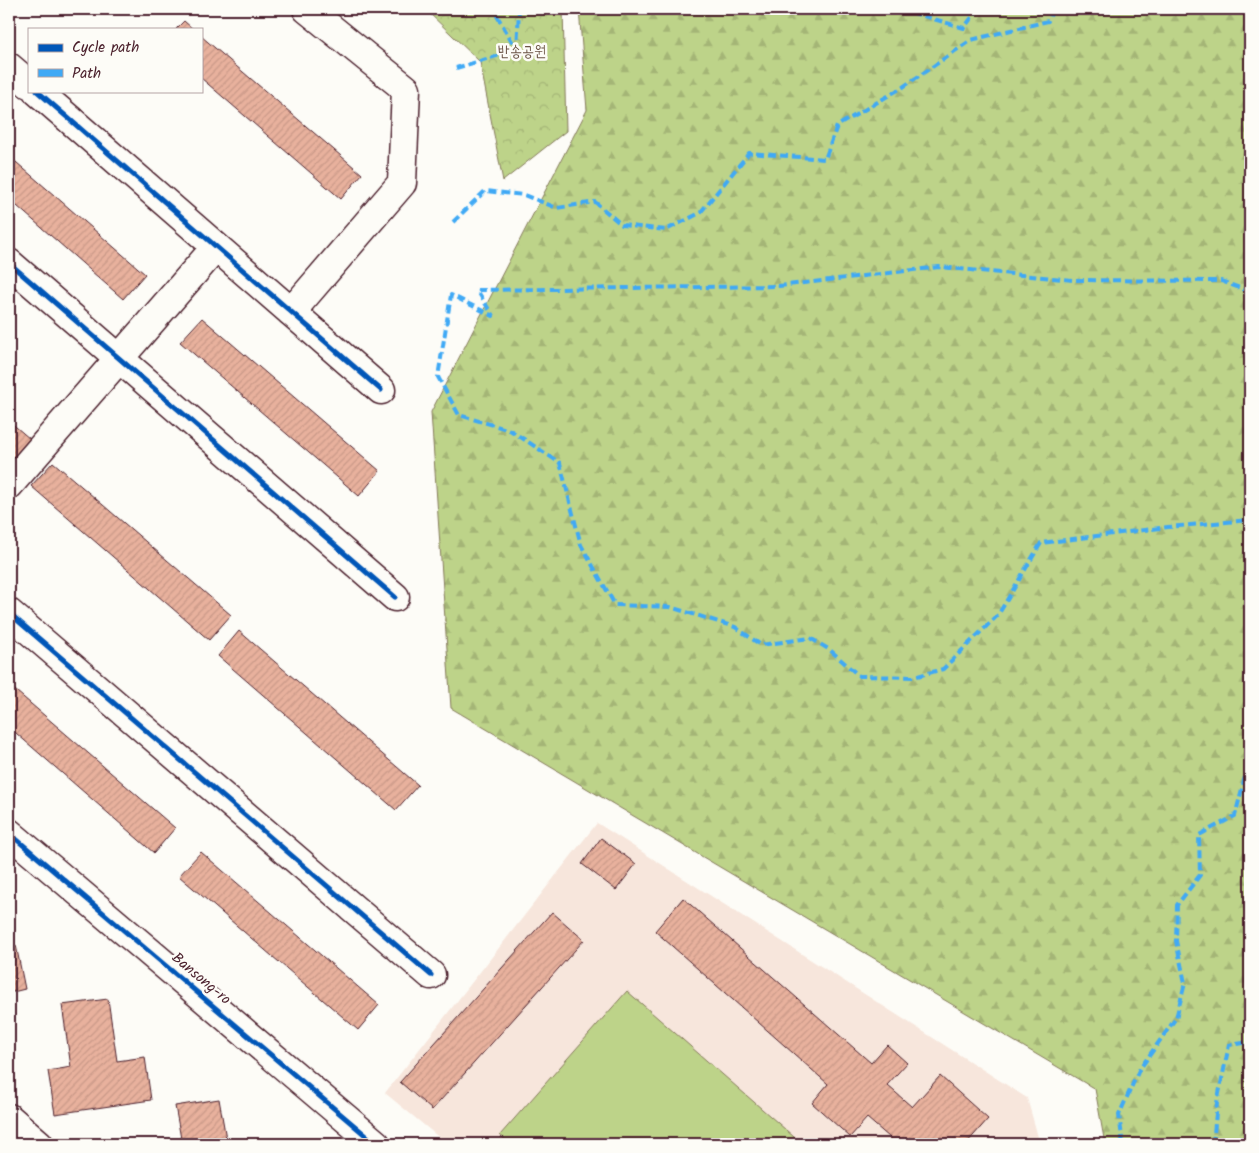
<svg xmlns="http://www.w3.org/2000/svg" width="1259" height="1153" font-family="Kalam,'Poor Story',sans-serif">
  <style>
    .built { fill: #f7e6dc }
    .grass { fill: #bdd389; stroke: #84795a }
    .forest { fill: url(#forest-firs); stroke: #84795a }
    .park { fill: url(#park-crowns); stroke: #84795a }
    .building { fill: url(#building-hatch); stroke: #4a1f2b }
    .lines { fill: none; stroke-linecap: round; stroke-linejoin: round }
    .minor-casing { stroke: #4a1f2b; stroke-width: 31 }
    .minor { stroke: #fdfcf7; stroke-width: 28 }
    .quiet { stroke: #3fa9f5; stroke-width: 4; stroke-dasharray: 8 4; stroke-linecap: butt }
    .cycleway-casing { stroke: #fdfcf7; stroke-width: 8 }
    .cycleway { stroke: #0057b8; stroke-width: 5 }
    .labels { text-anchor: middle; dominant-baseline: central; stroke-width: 5; stroke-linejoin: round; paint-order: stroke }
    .park-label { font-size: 15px; fill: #6c5547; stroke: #fdfcf7 }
    .street-label { font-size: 15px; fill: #4a1f2b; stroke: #fdfcf7 }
  </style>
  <defs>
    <pattern id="forest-firs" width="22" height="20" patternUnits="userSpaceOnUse" patternTransform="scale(1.25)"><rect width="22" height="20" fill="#bdd389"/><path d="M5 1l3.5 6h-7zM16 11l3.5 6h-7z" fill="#a4b576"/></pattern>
    <pattern id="park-crowns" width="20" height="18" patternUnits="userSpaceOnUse" patternTransform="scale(1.25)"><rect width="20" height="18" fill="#bdd389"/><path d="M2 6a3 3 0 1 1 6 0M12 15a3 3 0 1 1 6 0" fill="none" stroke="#a4b576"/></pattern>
    <pattern id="building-hatch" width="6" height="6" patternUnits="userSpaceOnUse" patternTransform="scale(1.25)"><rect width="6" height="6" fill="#e8b19d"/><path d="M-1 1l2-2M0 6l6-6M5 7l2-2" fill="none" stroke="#c89887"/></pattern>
  </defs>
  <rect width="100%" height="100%" fill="#fdfcf7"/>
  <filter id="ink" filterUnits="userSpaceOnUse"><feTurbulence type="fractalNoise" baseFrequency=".02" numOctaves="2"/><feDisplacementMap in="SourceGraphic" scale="10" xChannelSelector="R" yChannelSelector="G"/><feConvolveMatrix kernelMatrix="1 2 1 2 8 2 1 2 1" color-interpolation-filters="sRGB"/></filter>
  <g filter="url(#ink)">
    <path class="built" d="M597,823L1027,1098L1040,1144H447L385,1093Z"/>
    <path class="grass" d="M627,991L802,1144H510L500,1135Z"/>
    <path class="forest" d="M579,9H1250V1144H1105L1095,1089L451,708L431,412L587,110Z"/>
    <path class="park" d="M425,9H563L566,131L503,181L480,62Z"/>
    <path class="building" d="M184,21L193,29H176Z
      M201,36L362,174L341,199L201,78Z
      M9,156L145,274L123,299L9,199Z
      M202,318L380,471L359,496L180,342Z
      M9,421L30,439L9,463Z
      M53,462L231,615L209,640L31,486Z
      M239,631L418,785L396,810L218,656Z
      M9,685L175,828L154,853L9,727Z
      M601,838L636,864L616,890L582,864Z
      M201,852L379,1005L358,1030L179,876Z
      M683,898L871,1063L887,1045L907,1063L887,1085L912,1107L940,1076L988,1119L966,1144H897L867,1118L850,1137L812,1103L828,1084L655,931Z
      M552,912L584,940L432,1110L400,1082Z
      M16,945L25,989L9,993V947Z
      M108,999L117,1061L145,1057L151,1100L55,1114L48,1071L71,1067L62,1005Z
      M219,1099L227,1144H182L175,1106Z"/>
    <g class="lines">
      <defs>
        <path id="minor" d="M9,67L29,84
          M37,91L381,390
          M9,263L395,597
          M291,312L402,183L406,89L307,9
          M9,485L216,247
          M9,613L431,975
          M9,833L376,1144
          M9,1118L39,1144"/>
      </defs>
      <use href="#minor" class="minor-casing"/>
      <use href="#minor" class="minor"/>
      <path class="quiet" d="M900,9L964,28L978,9
        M517,50L519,9
        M456,68L517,50L493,9
        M453,222L485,191L524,195L557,208L595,202L622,225L666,230L700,213L749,153L825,159L837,126L903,87L971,40L1048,21L1053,9
        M1250,292L1221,281L1073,280L939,267L779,286L477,290L493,316L451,295L438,377L459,415L510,430L560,463L581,545L615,605L670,607L735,627L761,645L810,638L830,650L859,676L914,677L943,669L998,615L1041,543L1168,527L1250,520
        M1123,1144L1119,1115L1139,1070L1176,1018L1185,983L1176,941L1177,905L1200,875L1199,835L1235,816L1250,758
        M1213,1144L1217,1103L1229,1045L1250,1042"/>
      <defs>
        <path id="cycleway" d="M37,91L381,390
          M9,263L395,597
          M9,613L431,975
          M9,833L376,1144"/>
      </defs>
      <use href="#cycleway" class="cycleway-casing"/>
      <use href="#cycleway" class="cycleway"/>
    </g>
  </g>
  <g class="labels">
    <g class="park-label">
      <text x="522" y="52">반송공원</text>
    </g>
    <g class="street-label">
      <text transform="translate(201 979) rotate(40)">Bansong-ro</text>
    </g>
  </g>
  <rect width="1259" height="1153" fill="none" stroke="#fdfcf7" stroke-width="30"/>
  <rect x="15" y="15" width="1229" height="1123" fill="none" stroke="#4a1f2b" stroke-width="2" filter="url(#ink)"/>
  <rect x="28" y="28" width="175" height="65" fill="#fdfcf7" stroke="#b5a4a5"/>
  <rect x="38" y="44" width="25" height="8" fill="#0057b8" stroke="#b5a4a5"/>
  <text x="72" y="52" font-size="15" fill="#4a1f2b">Cycle path</text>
  <rect x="38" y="69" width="25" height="8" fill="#3fa9f5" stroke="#b5a4a5"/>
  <text x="72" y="78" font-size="15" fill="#4a1f2b">Path</text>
</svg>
